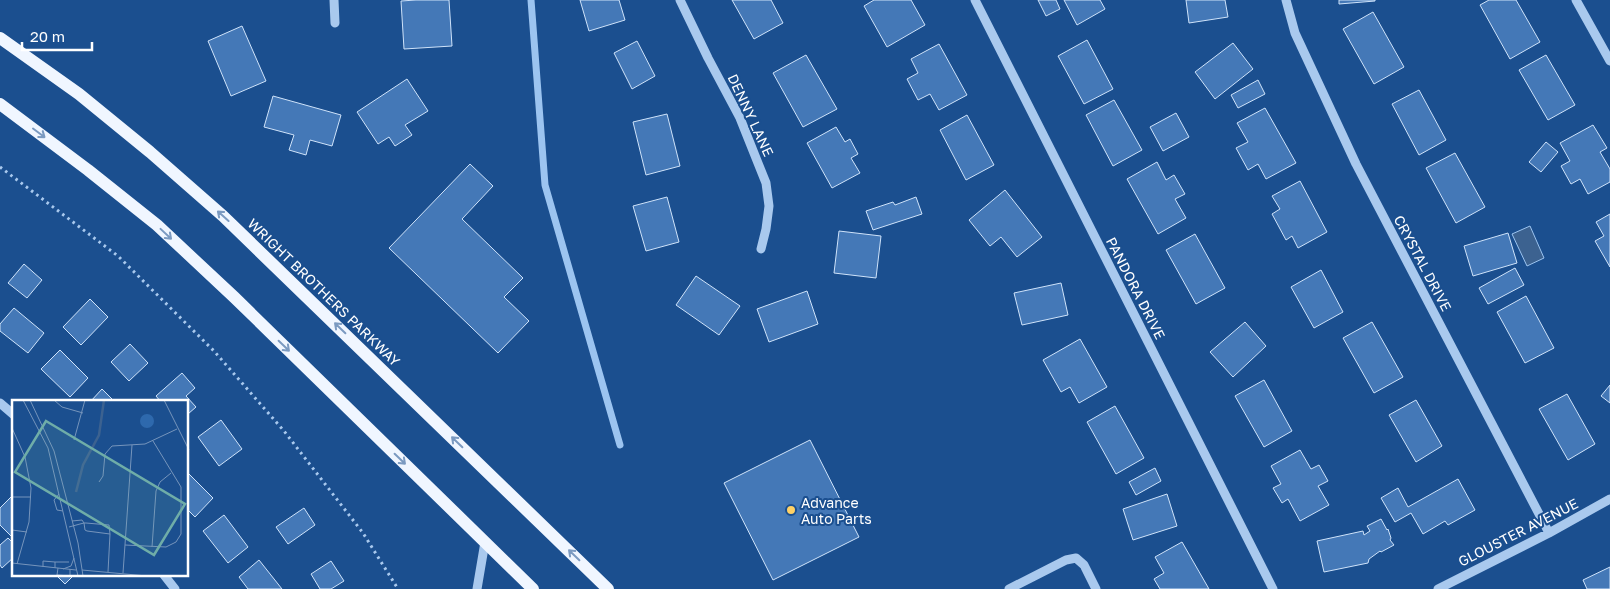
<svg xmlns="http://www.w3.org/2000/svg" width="1610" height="589" font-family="'Golos Text',sans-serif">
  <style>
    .water { fill: #3c6290; stroke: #9cc4f0 }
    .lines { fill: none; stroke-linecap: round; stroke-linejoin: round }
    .stream { stroke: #9cc4f0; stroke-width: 7 }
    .building { fill: #4478b7; stroke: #cfe3fa }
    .path { stroke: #a9c9ee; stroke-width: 3; stroke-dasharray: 2.5 4; stroke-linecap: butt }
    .minor { stroke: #a9c9ee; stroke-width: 9 }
    .major { stroke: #f0f6ff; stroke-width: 12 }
    .oneway { stroke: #7b9ac1 }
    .poi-dot { fill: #ffd166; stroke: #1b4f8f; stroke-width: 2 }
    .labels { text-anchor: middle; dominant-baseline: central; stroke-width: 4; stroke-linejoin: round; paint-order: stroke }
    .street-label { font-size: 14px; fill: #fff; stroke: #1b4f8f }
    .poi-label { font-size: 14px; fill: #fff; stroke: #1b4f8f; text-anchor: start }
    .inset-river { fill: none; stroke: #3c6290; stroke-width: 2.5 }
    .inset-road { fill: none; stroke: #7695bc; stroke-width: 1 }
    .view { fill: #6fada8; fill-opacity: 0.15; stroke: #6fada8; stroke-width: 2.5 }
    .inset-edge { fill: none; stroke: #fff; stroke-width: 2.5 }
  </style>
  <rect width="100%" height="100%" fill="#1b4f8f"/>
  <path class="water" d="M1530,226L1544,258L1527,266L1512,234Z"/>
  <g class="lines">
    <path class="stream" d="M531,0L545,185L620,445"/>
  </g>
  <path class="building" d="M416,0H449L452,46L404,49L401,1Z
    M580,0H619L625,20L589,31Z
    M732,0H771L783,23L754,39Z
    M874,0H911L925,25L887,47L864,6Z
    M1038,0H1056L1060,9L1046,16Z
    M1064,0H1100L1105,9L1077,25Z
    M1186,0H1225L1228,17L1189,23Z
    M1339,0H1375V1L1339,4Z
    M1489,0H1516L1540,42L1510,59L1480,5Z
    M1373,12L1404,67L1374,84L1343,29Z
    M242,26L266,81L231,96L208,41Z
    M1087,40L1113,89L1084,104L1058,56Z
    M637,41L655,76L632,89L614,53Z
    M1233,43L1253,69L1215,99L1195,72Z
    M939,44L967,95L939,110L930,94L918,100L907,79L918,73L911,59Z
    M806,55L837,109L803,127L773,73Z
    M1546,55L1575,105L1548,120L1519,70Z
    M407,79L428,111L405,125L412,135L395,146L389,137L378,144L357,112Z
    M1258,80L1265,94L1238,108L1231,95Z
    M1419,90L1446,140L1419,155L1392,104Z
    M273,96L341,115L332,146L310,140L306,155L289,150L294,135L264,127Z
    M1114,100L1142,150L1113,166L1086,115Z
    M1265,108L1296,163L1266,179L1258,164L1248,170L1236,148L1248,142L1237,123Z
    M1176,113L1189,137L1163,151L1150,127Z
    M667,114L680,166L646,175L633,122Z
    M967,115L994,165L966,180L940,130Z
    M1593,125L1607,148L1600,152L1610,169V182L1588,194L1580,179L1571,184L1561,166L1570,161L1560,143Z
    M836,127L845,142L850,139L858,154L851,158L860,173L832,188L807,143Z
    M1546,142L1558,152L1541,172L1529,162Z
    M1455,153L1485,207L1456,223L1426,168Z
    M1157,162L1166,180L1174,175L1185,194L1175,199L1186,218L1158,234L1127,179Z
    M470,164L493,186L462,219L523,278L504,297L529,321L498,353L389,248Z
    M1300,181L1327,232L1298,248L1292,236L1286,240L1272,214L1280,209L1272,196Z
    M1005,190L1042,237L1017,257L1001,237L990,246L969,220Z
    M667,197L679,242L646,251L633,206Z
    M916,197L922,214L873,230L866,211L893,202L895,205Z
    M1610,214V267L1595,241L1604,236L1596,222Z
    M839,231L881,236L876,278L834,273Z
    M1508,233L1517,263L1473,276L1464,246Z
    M1195,234L1225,288L1196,304L1166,250Z
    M24,264L42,280L27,298L8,283Z
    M1515,268L1524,285L1488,304L1479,288Z
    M1321,270L1343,312L1314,328L1291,287Z
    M696,276L740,306L719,335L676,305Z
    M1061,283L1068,315L1022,325L1014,293Z
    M807,291L818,324L769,342L757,309Z
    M1526,296L1554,348L1525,363L1497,312Z
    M90,299L108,317L81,345L63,327Z
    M14,308L44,333L28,353L0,331V324Z
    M1245,322L1266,346L1233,377L1210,352Z
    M1372,322L1403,377L1374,393L1343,338Z
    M1080,339L1107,387L1079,403L1070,387L1061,392L1043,360Z
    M130,344L148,363L129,381L111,362Z
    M60,350L88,378L70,397L41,369Z
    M182,373L195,388L186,396L196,407L188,414V402H161L156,396Z
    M1264,380L1292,431L1264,447L1235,396Z
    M1610,385V403L1601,396Z
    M102,389L115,402H90Z
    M1567,394L1595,444L1568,460L1539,409Z
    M1416,400L1442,446L1416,462L1389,415Z
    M1115,406L1144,458L1116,474L1087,422Z
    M221,420L242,449L219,466L198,437Z
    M810,440L859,537L773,580L724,483Z
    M1300,450L1311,469L1319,465L1328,481L1318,486L1329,505L1300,521L1288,499L1282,503L1273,488L1281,484L1271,466Z
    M1155,468L1161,481L1136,495L1129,482Z
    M188,473L213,498L195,517L188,510Z
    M1458,479L1475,510L1448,525L1445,521L1423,534L1411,513L1395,522L1381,498L1398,488L1408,507Z
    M1167,494L1177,526L1133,540L1123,509Z
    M13,495L14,496V539L0,525V508Z
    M304,508L315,525L288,544L276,527Z
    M224,515L248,547L228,563L203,531Z
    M1381,519L1387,530L1388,529L1391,538L1390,540L1394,545L1381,552L1380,551L1369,559L1368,563L1324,572L1317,541L1363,531L1364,535L1370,531L1367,526Z
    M8,538L14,544V557L2,568L0,565V545Z
    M1182,542L1209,589H1160L1154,579L1164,573L1155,557Z
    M259,560L282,589H248L239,577Z
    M331,561L344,581L331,589H320L311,574Z
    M1610,567V589H1587L1583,580Z
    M56,575H74L65,584Z"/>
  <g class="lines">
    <path class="path" d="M0,167L118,256L214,351L284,431L363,533L398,589"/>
    <path class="minor" d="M334,0L335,23
      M680,0L708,58L740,118L766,183L769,206L766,229L761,249
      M975,0L1273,589
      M1286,0L1295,33L1356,164L1549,533
      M1576,0L1610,61
      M0,403L14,415
      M164,575L175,589
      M477,589L485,542
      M1009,589L1066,560L1076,558L1084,565L1096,589
      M1438,589L1549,533L1610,499"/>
    <path class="major" d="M0,38L79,94L150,152L223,216L608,589
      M0,104L88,170L157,225L234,297L533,589"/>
  </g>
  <defs><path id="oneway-shaft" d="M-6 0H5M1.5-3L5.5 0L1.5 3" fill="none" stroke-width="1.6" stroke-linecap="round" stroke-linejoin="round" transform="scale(1.25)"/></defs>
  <g class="oneway">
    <use href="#oneway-shaft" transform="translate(39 133) rotate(37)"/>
    <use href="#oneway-shaft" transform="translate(223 216) rotate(-138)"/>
    <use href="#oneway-shaft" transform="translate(166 234) rotate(43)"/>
    <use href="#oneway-shaft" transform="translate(340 328) rotate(-136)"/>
    <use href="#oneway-shaft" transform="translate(284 346) rotate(44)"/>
    <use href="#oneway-shaft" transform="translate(457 442) rotate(-136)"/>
    <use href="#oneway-shaft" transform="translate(400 459) rotate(44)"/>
    <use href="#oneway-shaft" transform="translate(574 555) rotate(-136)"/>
  </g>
  <circle class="poi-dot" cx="791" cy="510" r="5"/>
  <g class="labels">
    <g class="street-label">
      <text transform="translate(751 115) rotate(65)">DENNY LANE</text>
      <text transform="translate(1423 263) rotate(62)">CRYSTAL DRIVE</text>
      <text transform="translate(1136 288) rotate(63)">PANDORA DRIVE</text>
      <text transform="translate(324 292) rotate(44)">WRIGHT BROTHERS PARKWAY</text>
      <text transform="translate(1518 532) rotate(-27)">GLOUSTER AVENUE</text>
    </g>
    <g class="poi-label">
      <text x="801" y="502">Advance<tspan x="801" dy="16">Auto Parts</tspan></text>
    </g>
  </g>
  <g transform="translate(12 400)">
    <rect width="176" height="176" fill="#1b4f8f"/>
    <path d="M128 21a7 7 0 1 1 14 0a7 7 0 1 1-14 0Z" fill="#2e69ad"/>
    <path class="inset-river" d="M64,92L71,65L87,35L92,0"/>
    <path class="inset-road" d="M11,0L36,48L66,176M18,0L42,51L66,143L71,176M42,0L50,7L71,13M152,0L177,50M0,28L13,57L19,88L17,122L5,164M62,40L73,0M87,82L91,76L93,54L100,46L133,44L165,29M47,94L42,100L45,110L51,111M0,97H19M57,127L68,124L72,123H74L97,125L98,134L75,131L73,130L72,123L70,120L60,121M0,130L15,132M113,145L154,147L164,142L169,134V87L141,41M140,147L144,91L148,82L159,73M0,163L64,170M31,167V161L43,162M43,168V162H57M46,168L45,175L58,176V169M51,169L59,166L62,158M70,170L135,176M96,172L98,134M111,173L120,45"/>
    <path class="view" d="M34,21L173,104L142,155L3,72Z"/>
    <rect width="176" height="176" class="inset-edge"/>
  </g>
  <path d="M22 42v8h70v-8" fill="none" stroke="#ffffff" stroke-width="2.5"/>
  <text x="30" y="42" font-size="15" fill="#ffffff" stroke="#1b4f8f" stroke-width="4" paint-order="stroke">20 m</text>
</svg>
